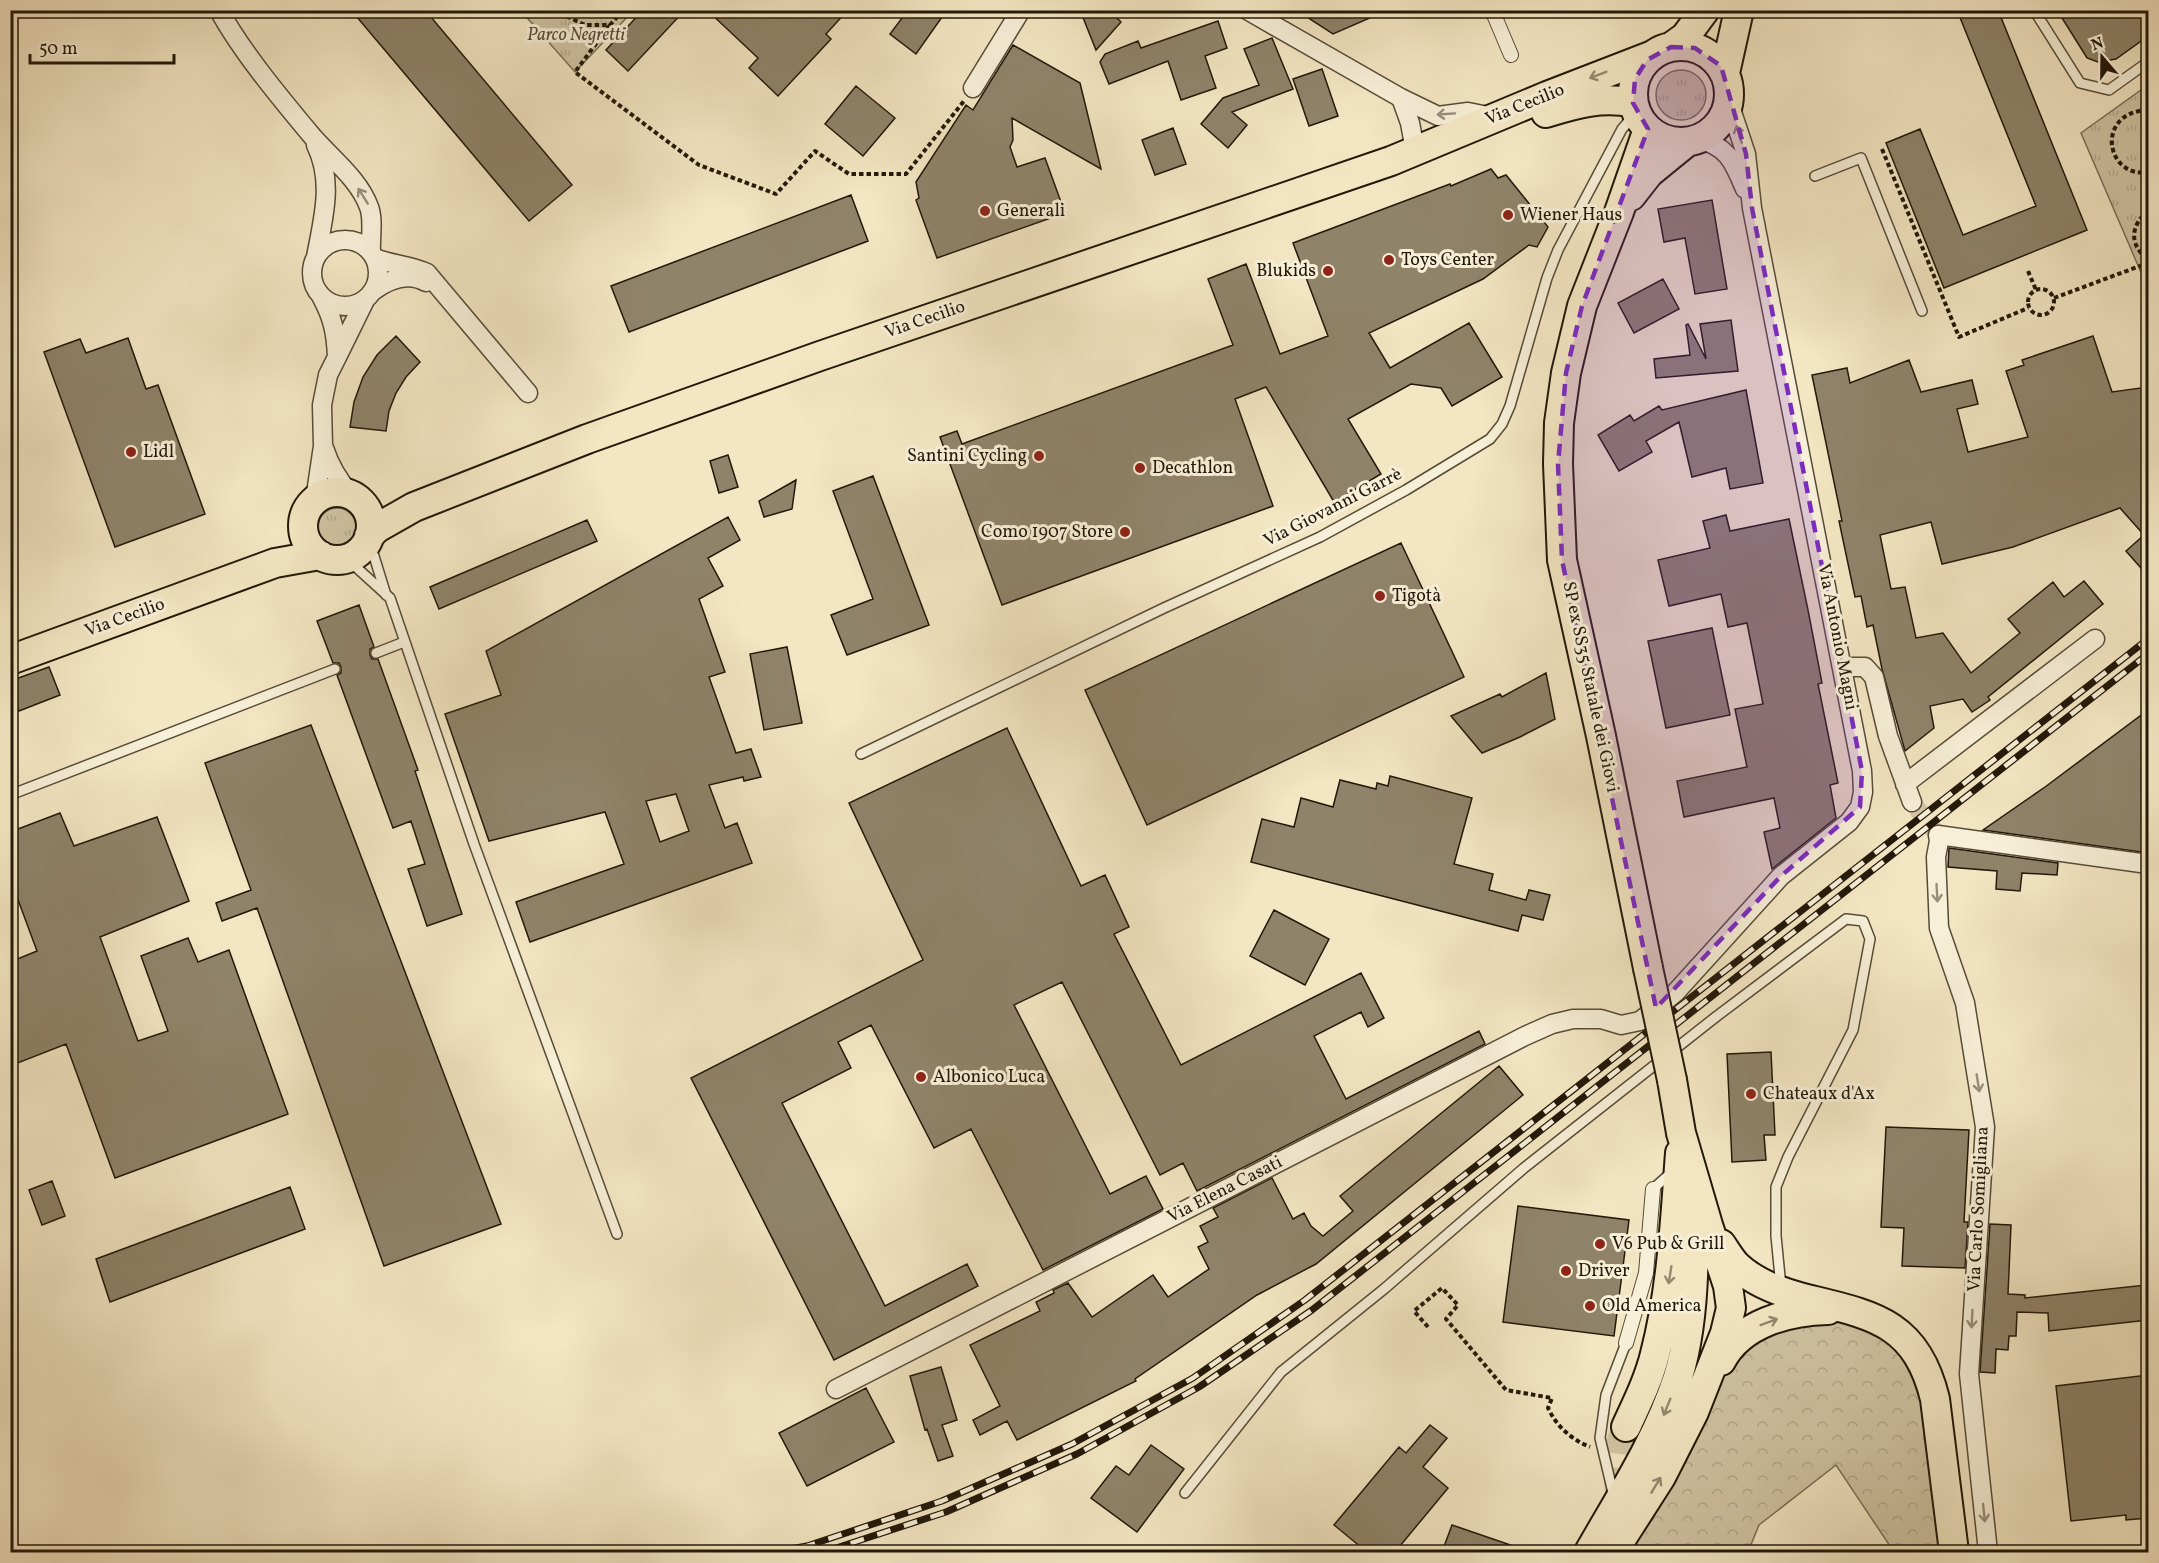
<svg xmlns="http://www.w3.org/2000/svg" width="2159" height="1563" font-family="Vollkorn,serif">
  <style>
    .grass { fill: url(#grass-tufts); stroke: #7a6e56; stroke-width: 1.5 }
    .forest { fill: url(#forest-crowns); stroke: #7a6e56; stroke-width: 1.5 }
    .building { fill: #8f836a; stroke: #23180a; stroke-width: 1.5; fill-rule: evenodd }
    .lines { fill: none; stroke-linecap: round; stroke-linejoin: round }
    .minor-tunnel { stroke: #d4c7a6; stroke-width: 18; stroke-dasharray: 18 9; stroke-linecap: butt }
    .primary-tunnel { stroke: #d4c7a6; stroke-width: 28; stroke-dasharray: 28 14; stroke-linecap: butt }
    .service-casing { stroke: #574c38; stroke-width: 12 }
    .pedestrian-casing { stroke: #574c38; stroke-width: 16 }
    .minor-casing { stroke: #574c38; stroke-width: 21 }
    .primary-casing { stroke: #23180a; stroke-width: 32 }
    .path { stroke: #23180a; stroke-width: 4; stroke-dasharray: 4.5 3; stroke-linecap: butt }
    .service { stroke: #f7efd7; stroke-width: 9 }
    .pedestrian { stroke: #f7efd7; stroke-width: 14 }
    .minor { stroke: #f7efd7; stroke-width: 18 }
    .primary { stroke: #f3e6c2; stroke-width: 28 }
    .rail-casing { stroke: #23180a; stroke-width: 7 }
    .rail { stroke: #f7efd7; stroke-width: 4.5; stroke-dasharray: 14; stroke-linecap: butt }
    .primary-bridge-casing { stroke: #23180a; stroke-width: 32; stroke-linecap: butt }
    .primary-bridge { stroke: #f3e6c2; stroke-width: 28 }
    .oneway { stroke: #95896f }
    .oneway2 { stroke: #988e7b }
    .marked { fill: #7b2cbf; fill-opacity: 0.2; stroke: #7b2cbf; stroke-width: 4.5; stroke-dasharray: 12 8; stroke-linejoin: round }
    .poi-dot { fill: #8f2418; stroke: #f7efd7; stroke-width: 2 }
    .labels { text-anchor: middle; dominant-baseline: central; stroke-width: 6; stroke-linejoin: round; paint-order: stroke }
    .park-label { font-size: 18px; font-style: italic; fill: #574b38; stroke: #f7efd7 }
    .street-label { font-size: 18px; fill: #23180a; stroke: #f7efd7 }
    .poi-label { font-size: 18px; fill: #23180a; stroke: #f7efd7; text-anchor: start }
  </style>
  <defs>
    <pattern id="grass-tufts" width="24" height="20" patternUnits="userSpaceOnUse" patternTransform="scale(1.5)"><rect width="24" height="20" fill="#d0c3a3"/><path d="M3 7l-1-3M5 7V3M7 7l1-3M15 17l-1-3M17 17v-4M19 17l1-3" fill="none" stroke="#b2a78b"/></pattern>
    <pattern id="forest-crowns" width="20" height="18" patternUnits="userSpaceOnUse" patternTransform="scale(1.5)"><rect width="20" height="18" fill="#d0c3a3"/><path d="M2 6a3 3 0 1 1 6 0M12 15a3 3 0 1 1 6 0" fill="none" stroke="#b2a78b"/></pattern>
  </defs>
  <rect width="100%" height="100%" fill="#f3e6c2"/>
  <filter id="stains"><feTurbulence type="fractalNoise" baseFrequency=".00333" numOctaves="4"/><feColorMatrix values="0 0 0 0 .2 0 0 0 0 .09 0 0 0 0 .02 0 0 0 .5 -.17"/></filter>
  <radialGradient id="worn" r=".72"><stop offset=".6" stop-color="#630" stop-opacity="0"/><stop offset="1" stop-color="#630" stop-opacity=".3"/></radialGradient>
  <path class="grass" d="M521,11H633L575,72Z
    M1656 95a25 25 0 1 1 50 0a25 25 0 1 1-50 0Z
    M2148,85V283L2146,284L2081,133Z
    M318 527a19 19 0 1 1 38 0a19 19 0 1 1-38 0Z"/>
  <path class="forest" d="M1831,1319L1879,1332L1906,1359L1919,1391L1929,1435L1944,1552H1894L1836,1465L1759,1525L1748,1552H1624L1726,1358L1747,1339Z"/>
  <path class="building" d="M351,10H425L572,185L529,221Z
    M643,10H685L628,71L606,50Z
    M707,10H848L826,34L831,39L778,96L749,68L758,58Z
    M908,10H947L916,54L890,34Z
    M1080,10H1109L1121,22L1096,50Z
    M1296,10H1388L1333,34Z
    M1957,10H1998L2087,230L1944,288L1886,143L1920,129L1963,235L2036,206Z
    M2057,10H2148V36L2116,59L2098,62L2087,58Z
    M1218,21L1227,48L1205,56L1216,88L1181,100L1168,61L1109,84L1100,62L1105,54L1138,41L1141,48Z
    M1272,38L1293,89L1232,112L1247,125L1228,148L1201,124L1223,98L1259,85L1244,49Z
    M1013,45L1080,83L1101,169L1012,118L1013,140L1010,147L1017,167L1045,158L1065,213L937,258L916,200L919,198L916,182L966,105L973,110Z
    M1322,69L1338,116L1309,126L1293,79Z
    M856,86L895,118L863,156L825,124Z
    M1173,128L1186,164L1155,175L1142,140Z
    M1491,169L1498,178L1506,175L1548,227L1537,247L1529,245L1483,279L1369,333L1390,368L1469,323L1502,377L1452,406L1441,388L1411,384L1348,419L1381,474L1334,502L1266,387L1235,399L1273,506L1002,605L940,437L957,431L962,444L1233,345L1208,279L1246,264L1280,354L1328,336L1293,243L1450,184L1451,186Z
    M851,195L868,241L629,332L611,286Z
    M1712,200L1727,289L1695,294L1685,238L1664,242L1658,209Z
    M1663,279L1679,309L1634,333L1618,303Z
    M1731,320L1738,371L1656,378L1654,359L1690,355L1686,325L1688,324L1706,359L1700,324Z
    M396,336L420,362L406,377L396,393L389,411L386,431L350,427L354,402L363,377L377,355Z
    M2093,336L2112,392L2148,387V576L2126,551L2144,535L2120,508L2013,547L1942,564L1931,522L1880,535L1891,589L1905,587L1916,638L1943,633L1971,673L2020,633L2008,619L2053,582L2064,597L2084,581L2103,604L1988,697L1990,700L1972,712L1963,699L1930,706L1934,728L1905,751L1882,669L1873,625L1867,627L1861,596L1855,597L1839,521H1842L1812,375L1847,368L1850,383L1909,360L1921,392L1972,380L1978,404L1957,409L1968,452L2028,437L2006,371L2024,365L2022,360Z
    M128,338L146,389L158,385L205,514L115,547L44,352L80,339L86,353Z
    M1746,390L1763,483L1730,489L1726,468L1692,477L1679,422L1646,441L1652,452L1619,471L1598,435L1630,415L1634,421L1659,406L1662,410Z
    M728,455L738,487L719,493L710,461Z
    M873,476L929,625L847,655L831,615L873,599L833,491Z
    M796,480L792,509L764,517L759,501Z
    M1726,515L1730,531L1789,519L1808,610L1822,683L1818,684L1838,783L1830,785L1836,818L1772,869L1764,832L1780,828L1774,798L1684,817L1677,781L1747,767L1735,709L1763,704L1747,623L1728,627L1721,594L1669,606L1658,560L1710,548L1703,521Z
    M728,517L740,540L708,558L723,586L699,599L725,672L709,677L736,753L751,749L761,777L744,781L743,777L709,785L725,828L737,823L752,863L530,942L516,902L624,864L605,812L489,841L445,714L501,695L486,651ZM676,794L689,831L660,842L646,801Z
    M587,520L597,541L439,609L430,587Z
    M1401,543L1464,677L1147,825L1085,690Z
    M359,605L374,647L370,649V655L372,659H378L418,770L415,771L462,914L427,926L408,869L425,864L411,821L393,828L337,675L341,673V667L339,663H333L317,621Z
    M1712,628L1730,715L1666,728L1648,641Z
    M787,647L802,723L764,730L750,654Z
    M49,667L60,695L19,711L10,690V681Z
    M1546,673L1555,719L1520,737L1482,753L1451,716L1500,694L1502,697Z
    M2148,710V853L1983,830L2045,787Z
    M311,725L501,1224L384,1266L257,908L222,921L216,903L251,890L205,763Z
    M1007,728L1081,886L1105,875L1129,927L1114,934L1181,1065L1361,973L1384,1018L1368,1027L1361,1012L1314,1036L1346,1099L1479,1031L1485,1044L1197,1191L1183,1163L1160,1175L1062,982L1014,1005L1110,1194L1146,1176L1163,1209L1043,1270L971,1129L934,1148L871,1025L838,1042L851,1068L782,1103L885,1306L967,1264L978,1286L834,1360L691,1078L923,960L849,803Z
    M1390,776L1472,798L1454,864L1493,874L1489,890L1526,900L1529,890L1550,895L1543,920L1522,915L1518,931L1251,862L1262,819L1294,827L1301,798L1333,807L1340,780L1376,789L1377,783L1388,786Z
    M60,813L74,846L157,817L189,901L100,937L138,1041L168,1031L141,956L188,938L198,962L229,950L288,1114L115,1178L66,1044L10,1066V962L37,951L10,878V832Z
    M1949,848L2058,863L2057,875L2022,873L2020,891L1996,889L1997,871L1948,867Z
    M1274,910L1329,939L1305,985L1250,956Z
    M1771,1052L1775,1135H1764L1766,1160L1732,1162L1727,1054Z
    M1499,1066L1523,1095L1316,1264L1257,1295L1135,1379L1136,1381L1017,1440L1007,1421L980,1435L973,1420L1000,1406L970,1345L1040,1311L1036,1302L1054,1293L1053,1290L1068,1283L1092,1317L1153,1275L1168,1297L1209,1269L1198,1247L1208,1242L1200,1226L1218,1217L1213,1208L1272,1178L1293,1219L1304,1213L1311,1226L1323,1236L1353,1211L1340,1196Z
    M1886,1127L1969,1130L1964,1222H1968L1965,1268L1902,1266L1904,1228L1881,1227Z
    M52,1181L65,1216L42,1225L29,1190Z
    M290,1187L305,1229L110,1302L96,1259Z
    M1518,1206L1629,1220L1614,1336L1503,1322Z
    M1990,1224L2011,1225L2008,1294L2025,1295V1298L2146,1285L2148,1320L2049,1331L2048,1313L2017,1312L2016,1336H2009L2008,1350L1996,1349L1995,1373L1980,1372Z
    M941,1367L957,1420L942,1425L953,1456L938,1461L927,1429L925,1430L910,1376Z
    M2148,1375V1518L2126,1520V1515L2071,1521L2056,1386Z
    M866,1388L894,1442L807,1486L779,1433Z
    M1430,1425L1447,1438L1423,1467L1448,1488L1395,1552H1367L1334,1525L1399,1447L1406,1453Z
    M1151,1445L1184,1469L1137,1532L1091,1498L1116,1466L1129,1475Z
    M1452,1525L1525,1550L1524,1552H1442Z"/>
  <g class="lines">
    <path class="minor-tunnel" d="M1912,802L1938,835"/>
    <path class="primary-tunnel" d="M1626,1427C1624,1433 1621,1439 1620,1445C1613,1473 1623,1524 1630,1552"/>
    <defs>
      <path id="service" d="M2034,10L2080,83L2109,90L2148,62
        M1815,176L1861,158L1922,311
        M366,542L374,556L386,595
        M346,558L390,598L474,844L617,1234
        M376,653L404,642
        M861,754L1164,608L1320,537L1406,490L1490,439L1502,424L1510,406L1547,278L1558,250L1622,129L1636,113
        M10,795L335,669
        M1653,1189L1673,1171
        M1185,1493L1281,1372L1384,1289L1524,1168L1717,1016L1846,919L1863,921L1870,939L1853,1030L1788,1157L1776,1187V1236L1781,1287
        M1614,1497L1600,1438L1606,1395L1626,1343"/>
      <path id="pedestrian" d="M1492,10L1511,55
        M1626,1343L1646,1273L1653,1189"/>
      <path id="minor" d="M219,10C241,51 282,100 312,136C331,158 359,179 369,207C374,220 370,239 371,253
        M1247,10L1401,98L1438,116L1468,112L1493,117
        M973,88L1021,10
        M1401,98L1410,123L1415,150
        M1698,139C1728,146 1734,163 1745,189
        M312 273a33 33 0 1 1 66 0a33 33 0 1 1-66 0Z
        M316,257C323,219 334,182 316,145
        M375,258C392,265 410,265 427,273L528,393
        M373,291C388,280 408,272 426,282
        M321,296C333,318 336,333 337,357L365,300
        M324,448C330,467 338,480 351,495
        M315,500L323,446L322,405L328,375L337,357
        M1843,667H1865L1874,677L1888,736L1912,802
        M1905,784L2095,639
        M836,1389L1525,1036L1552,1024L1573,1019H1601L1621,1025L1640,1021L1675,993L1781,876L1849,822L1860,807L1863,792L1862,771L1752,208L1746,154L1729,103
        M1988,1552L1969,1374L1985,1127L1965,1003L1939,928L1936,857L1939,841L1938,835L2148,864"/>
      <path id="primary" d="M1633 94a48 48 0 1 1 96 0a48 48 0 1 1-96 0Z
        M1671,47L1685,37L1705,10
        M1725,73L1739,10
        M1546,113C1575,104 1603,96 1633,103
        M1648,129L1619,212L1582,306L1566,373L1559,423L1558,464L1562,560L1601,736L1648,968
        M1631,196L1649,173L1687,142
        M303 526a34 34 0 1 1 68 0a34 34 0 1 1-68 0Z
        M369,536L377,528L414,507L587,439L820,356L1391,161L1547,96L1653,55
        M10,660L275,563L320,555
        M1721,1244C1726,1251 1731,1260 1737,1266C1755,1283 1780,1292 1803,1298C1872,1315 1916,1321 1935,1399L1954,1552
        M1721,1361C1741,1323 1788,1311 1828,1310
        M1626,1427C1637,1403 1649,1379 1655,1354C1672,1288 1675,1220 1680,1153
        M1589,1552C1621,1496 1658,1439 1678,1377C1694,1325 1695,1262 1693,1209
        M1613,1552L1661,1477L1694,1412L1725,1333L1731,1308L1728,1286L1708,1225L1681,1133L1672,1080"/>
    </defs>
    <use href="#service" class="service-casing"/>
    <use href="#pedestrian" class="pedestrian-casing"/>
    <use href="#minor" class="minor-casing"/>
    <use href="#primary" class="primary-casing"/>
    <path class="path" d="M553,10L585,25H610L623,10
      M610,25L575,72L699,165L776,194L815,151L849,174H906L964,101
      M2148,110C2094,112 2106,179 2148,172
      M1882,149L1959,337L2028,308
      M2148,210C2130,227 2129,244 2148,260
      M2028,271L2036,290
      M2028 302a13 13 0 1 1 26 0a13 13 0 1 1-26 0Z
      M2054,298L2148,263
      M1428,1327L1414,1311L1442,1288L1458,1305L1446,1319L1506,1390L1552,1398L1548,1408C1557,1427 1571,1439 1590,1447"/>
    <use href="#service" class="service"/>
    <use href="#pedestrian" class="pedestrian"/>
    <use href="#minor" class="minor"/>
    <use href="#primary" class="primary"/>
    <defs>
      <path id="rail" d="M774,1552L807,1546L942,1501L1072,1444L1193,1378L1305,1300L2148,639
        M824,1552L946,1512L1077,1454L1199,1387L1312,1310L2148,654"/>
    </defs>
    <use href="#rail" class="rail-casing"/>
    <use href="#rail" class="rail"/>
    <defs>
      <path id="primary-bridge" d="M1648,968L1672,1080"/>
    </defs>
    <use href="#primary-bridge" class="primary-bridge-casing"/>
    <use href="#primary-bridge" class="primary-bridge"/>
  </g>
  <defs><path id="oneway-shaft" d="M-6 0H5M1.5-3L5.5 0L1.5 3" fill="none" stroke-width="1.6" stroke-linecap="round" stroke-linejoin="round" transform="scale(1.5)"/></defs>
  <g class="oneway">
    <use href="#oneway-shaft" transform="translate(1598 75) rotate(159)"/>
    <use href="#oneway-shaft" transform="translate(1670 1275) rotate(99)"/>
    <use href="#oneway-shaft" transform="translate(1769 1322) rotate(-20)"/>
    <use href="#oneway-shaft" transform="translate(1667 1407) rotate(112)"/>
    <use href="#oneway-shaft" transform="translate(1656 1485) rotate(-59)"/>
  </g>
  <g class="oneway2">
    <use href="#oneway-shaft" transform="translate(1446 114) rotate(176)"/>
    <use href="#oneway-shaft" transform="translate(1739 134) rotate(-108)"/>
    <use href="#oneway-shaft" transform="translate(363 196) rotate(-122)"/>
    <use href="#oneway-shaft" transform="translate(1937 893) rotate(87)"/>
    <use href="#oneway-shaft" transform="translate(1978 1083) rotate(81)"/>
    <use href="#oneway-shaft" transform="translate(1972 1319) rotate(93)"/>
    <use href="#oneway-shaft" transform="translate(1984 1513) rotate(84)"/>
  </g>
  <path class="marked" d="M1671,47L1695,48L1721,66L1746,154L1752,208L1862,771L1860,807L1781,876L1656,1008L1562,560L1558,464L1566,373L1582,306L1648,129L1633,103L1635,79L1647,60Z"/>
  <g class="poi-dot">
    <circle cx="985" cy="211" r="6"/>
    <circle cx="1508" cy="215" r="6"/>
    <circle cx="1389" cy="260" r="6"/>
    <circle cx="1328" cy="271" r="6"/>
    <circle cx="131" cy="452" r="6"/>
    <circle cx="1039" cy="456" r="6"/>
    <circle cx="1140" cy="468" r="6"/>
    <circle cx="1125" cy="532" r="6"/>
    <circle cx="1380" cy="596" r="6"/>
    <circle cx="921" cy="1077" r="6"/>
    <circle cx="1751" cy="1094" r="6"/>
    <circle cx="1600" cy="1244" r="6"/>
    <circle cx="1566" cy="1271" r="6"/>
    <circle cx="1590" cy="1306" r="6"/>
  </g>
  <g class="labels">
    <g class="park-label">
      <text x="576" y="35">Parco Negretti</text>
    </g>
    <g class="street-label">
      <text transform="translate(1525 105) rotate(-22)">Via Cecilio</text>
      <text transform="translate(925 320) rotate(-19)">Via Cecilio</text>
      <text transform="translate(1333 508) rotate(-27)">Via Giovanni Garrè</text>
      <text transform="translate(125 618) rotate(-20)">Via Cecilio</text>
      <text transform="translate(1837 637) rotate(79)">Via Antonio Magni</text>
      <text transform="translate(1590 687) rotate(78)">SP ex SS35 Statale dei Giovi</text>
      <text transform="translate(1225 1190) rotate(-27)">Via Elena Casati</text>
      <text transform="translate(1979 1209) rotate(-87)">Via Carlo Somigliana</text>
    </g>
    <g class="poi-label">
      <text x="997" y="211">Generali</text>
      <text x="1520" y="215">Wiener Haus</text>
      <text x="1401" y="260">Toys Center</text>
      <text x="1316" y="271" text-anchor="end">Blukids</text>
      <text x="143" y="452">Lidl</text>
      <text x="1027" y="456" text-anchor="end">Santini Cycling</text>
      <text x="1152" y="468">Decathlon</text>
      <text x="1113" y="532" text-anchor="end">Como 1907 Store</text>
      <text x="1392" y="596">Tigotà</text>
      <text x="933" y="1077">Albonico Luca</text>
      <text x="1763" y="1094">Chateaux d'Ax</text>
      <text x="1612" y="1244">V6 Pub &amp; Grill</text>
      <text x="1578" y="1271">Driver</text>
      <text x="1602" y="1306">Old America</text>
    </g>
  </g>
  <rect width="2159" height="1563" fill="none" stroke="#f3e6c2" stroke-width="36"/>
  <rect x="12" y="12" width="2135" height="1539" fill="none" stroke="#23180a" stroke-width="3"/>
  <rect x="18" y="18" width="2123" height="1527" fill="none" stroke="#23180a" stroke-width="1.5"/>
  <g transform="translate(2102 57) rotate(340)" stroke="#f7efd7" stroke-width="4.5" paint-order="stroke">
  <path d="M0-4.5L10 22L0 15L-10 22Z" fill="#23180a"/>
  <text y="-9" font-size="16" font-weight="bold" text-anchor="middle" fill="#23180a">N</text>
  </g>
  <path d="M30 54v9h144v-9" fill="none" stroke="#23180a" stroke-width="3"/>
  <text x="39" y="54" font-size="18" fill="#23180a" stroke="#f7efd7" stroke-width="4.5" paint-order="stroke">50 m</text>
  <rect width="100%" height="100%" filter="url(#stains)"/>
  <rect width="100%" height="100%" fill="url(#worn)"/>
</svg>
